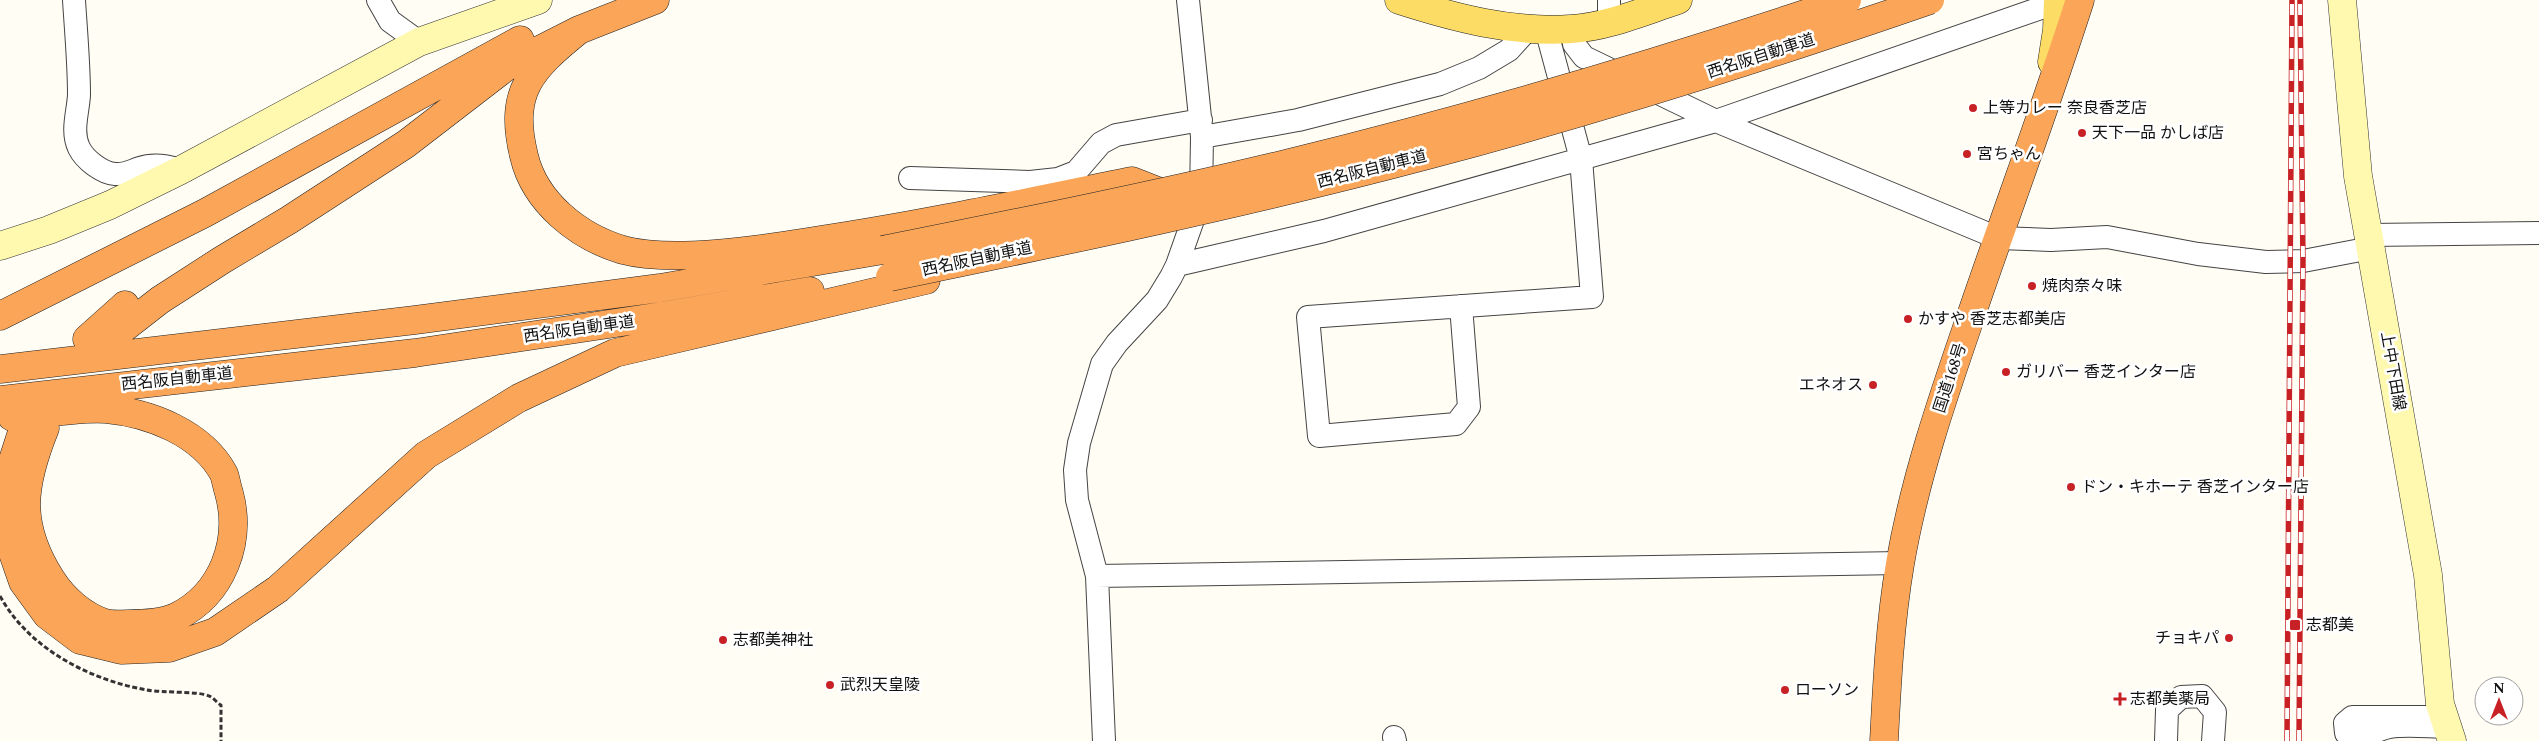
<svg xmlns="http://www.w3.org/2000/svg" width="2539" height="741" font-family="Spectral,'Noto Sans JP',serif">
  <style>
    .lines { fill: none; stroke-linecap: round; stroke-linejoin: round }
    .street-casing { stroke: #444; stroke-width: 24 }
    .secondary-casing { stroke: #333; stroke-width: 29 }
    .primary-casing { stroke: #222; stroke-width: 29 }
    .highway-casing { stroke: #222; stroke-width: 29 }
    .path { stroke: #333; stroke-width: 3; stroke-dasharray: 5 2.5; stroke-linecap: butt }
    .street { stroke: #fff; stroke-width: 22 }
    .secondary { stroke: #fff8af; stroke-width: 28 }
    .primary { stroke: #fddc66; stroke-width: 28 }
    .highway { stroke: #faa558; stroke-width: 28 }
    .rail-casing { stroke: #c82125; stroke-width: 5.5 }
    .rail { stroke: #fff; stroke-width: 4; stroke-dasharray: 11; stroke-linecap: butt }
    .highway-bridge-casing { stroke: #222; stroke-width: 29; stroke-linecap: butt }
    .highway-bridge { stroke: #faa558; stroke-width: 28 }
    .poi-dot { fill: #c82125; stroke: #fff; stroke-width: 2 }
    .labels { text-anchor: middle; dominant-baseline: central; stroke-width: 5; stroke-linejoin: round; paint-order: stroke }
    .street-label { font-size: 16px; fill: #111; stroke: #fff }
    .poi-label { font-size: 16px; fill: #111; stroke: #fff; text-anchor: start }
  </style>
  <rect width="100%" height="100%" fill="#fffdf4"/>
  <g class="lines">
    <defs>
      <path id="street" d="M74,0C76,32 79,64 79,95C78,113 71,131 79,148C85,160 102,173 115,174C125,175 131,171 140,168C154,163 167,166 181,170
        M378,0L390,21L419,42
        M1609,22V0
        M1572,29L1574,44L1584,57L1716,121L1998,238L2051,240L2107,237L2198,254L2266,262L2303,261L2371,248
        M1202,137L1298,120L1440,84L1479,68L1509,50L1528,29
        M910,178L1030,182L1058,179L1076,172L1101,143L1116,135L1201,120
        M2368,235L2539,233
        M1177,265L1324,231L1716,121L2058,2
        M1461,306L1469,407L1456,424L1319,436L1308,317L1592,297L1581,159L1546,29
        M1097,576L1900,563
        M2444,717H2352L2345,723L2346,733C2366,741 2372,730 2390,727C2408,724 2429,727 2447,727
        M1394,737L1395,741
        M1104,741L1097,576L1077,500L1075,470L1079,443L1102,364L1117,343L1157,300L1171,277L1177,265L1201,197L1202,137L1188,0
        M2166,741L2167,710L2181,697L2202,696L2215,712L2213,741"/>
      <path id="secondary" d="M2342,0L2358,176L2428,575L2440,704L2452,741
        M0,246L49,230L110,205L181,170L419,42L538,0"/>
      <path id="primary" d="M1399,0C1455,18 1512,33 1571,29C1607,27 1644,11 1678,0
        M2052,62L2057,30L2058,0"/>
      <path id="highway" d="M579,30C531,69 508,91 524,156C535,203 579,237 623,250C672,263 758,250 808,242C917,226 1024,203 1132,181L1160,192
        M0,316L205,213L520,40
        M115,335L160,300L222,260L289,220L406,144L506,67L579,30L655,0
        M87,339L125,305
        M0,369L415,320L660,288L883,250
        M0,400L415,353L662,316L810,291
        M12,417C39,414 80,407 106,409C150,413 202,433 224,474C226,480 227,487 229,493C242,541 223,594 176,617C163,623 142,624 128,624C121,624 112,625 105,623C83,616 63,598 51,579C16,524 22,485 45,428
        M23,429L13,460L8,492V539L23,582L47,615L80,640L121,650L169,648L215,632L278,589L426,455L519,398L615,353L926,280
        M1884,741C1887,682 1890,623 1900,564C1915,476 1945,391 1974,307C2009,205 2047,103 2080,0"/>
    </defs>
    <use href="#street" class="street-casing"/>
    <use href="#secondary" class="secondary-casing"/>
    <use href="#primary" class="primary-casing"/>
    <use href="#highway" class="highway-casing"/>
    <path class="path" d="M0,596C29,649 90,680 147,690C162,693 199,691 209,696C213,697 217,703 221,705V741"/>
    <use href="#street" class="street"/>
    <use href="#secondary" class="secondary"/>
    <use href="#primary" class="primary"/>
    <use href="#highway" class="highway"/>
    <defs>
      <path id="rail" d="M2287,741L2292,0
        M2299,741L2303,261L2300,0"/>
    </defs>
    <use href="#rail" class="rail-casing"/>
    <use href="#rail" class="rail"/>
    <defs>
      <path id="highway-bridge" d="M883,250C1017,223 1152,196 1285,164C1474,118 1662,62 1847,0
        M890,277C1070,240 1251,202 1428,155C1598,110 1765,57 1930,0"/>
    </defs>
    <use href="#highway-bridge" class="highway-bridge-casing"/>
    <use href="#highway-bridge" class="highway-bridge"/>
  </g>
  <g class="poi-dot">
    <circle cx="1973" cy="108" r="5"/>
    <circle cx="2082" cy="133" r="5"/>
    <circle cx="1967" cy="154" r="5"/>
    <circle cx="2032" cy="286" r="5"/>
    <circle cx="1908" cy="319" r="5"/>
    <circle cx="2006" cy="372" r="5"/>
    <circle cx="1873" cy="385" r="5"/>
    <circle cx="2071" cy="487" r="5"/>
    <rect x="2289" y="619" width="12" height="12" rx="2.5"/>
    <circle cx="2229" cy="638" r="5"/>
    <circle cx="723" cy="640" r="5"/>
    <circle cx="830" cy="685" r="5"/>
    <circle cx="1785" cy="690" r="5"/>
    <path d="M2117.5 691.5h5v5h5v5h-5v5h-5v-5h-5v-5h5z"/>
  </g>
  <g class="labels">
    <g class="street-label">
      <text transform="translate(1761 56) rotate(-18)">西名阪自動車道</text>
      <text transform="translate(1372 169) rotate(-14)">西名阪自動車道</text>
      <text transform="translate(977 259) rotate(-12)">西名阪自動車道</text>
      <text transform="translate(579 329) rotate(-8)">西名阪自動車道</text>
      <text transform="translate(2393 371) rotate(80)">上中下田線</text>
      <text transform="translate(1950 378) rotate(-72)">国道168号</text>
      <text transform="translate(177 379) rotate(-6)">西名阪自動車道</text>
    </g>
    <g class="poi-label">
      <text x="1983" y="108">上等カレー 奈良香芝店</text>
      <text x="2092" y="133">天下一品 かしば店</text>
      <text x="1977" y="154">宮ちゃん</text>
      <text x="2042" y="286">焼肉奈々味</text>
      <text x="1918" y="319">かすや 香芝志都美店</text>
      <text x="2016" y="372">ガリバー 香芝インター店</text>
      <text x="1863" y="385" text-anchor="end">エネオス</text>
      <text x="2081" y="487">ドン・キホーテ 香芝インター店</text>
      <text x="2306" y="625">志都美</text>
      <text x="2219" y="638" text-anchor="end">チョキパ</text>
      <text x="733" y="640">志都美神社</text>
      <text x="840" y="685">武烈天皇陵</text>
      <text x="1795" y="690">ローソン</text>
      <text x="2130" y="699">志都美薬局</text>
    </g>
  </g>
  <g transform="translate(2499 701)"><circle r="24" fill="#ffffff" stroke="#a0a0a0"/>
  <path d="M0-4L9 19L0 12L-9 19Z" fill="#c82125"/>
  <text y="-8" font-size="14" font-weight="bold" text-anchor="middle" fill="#111111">N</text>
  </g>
</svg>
